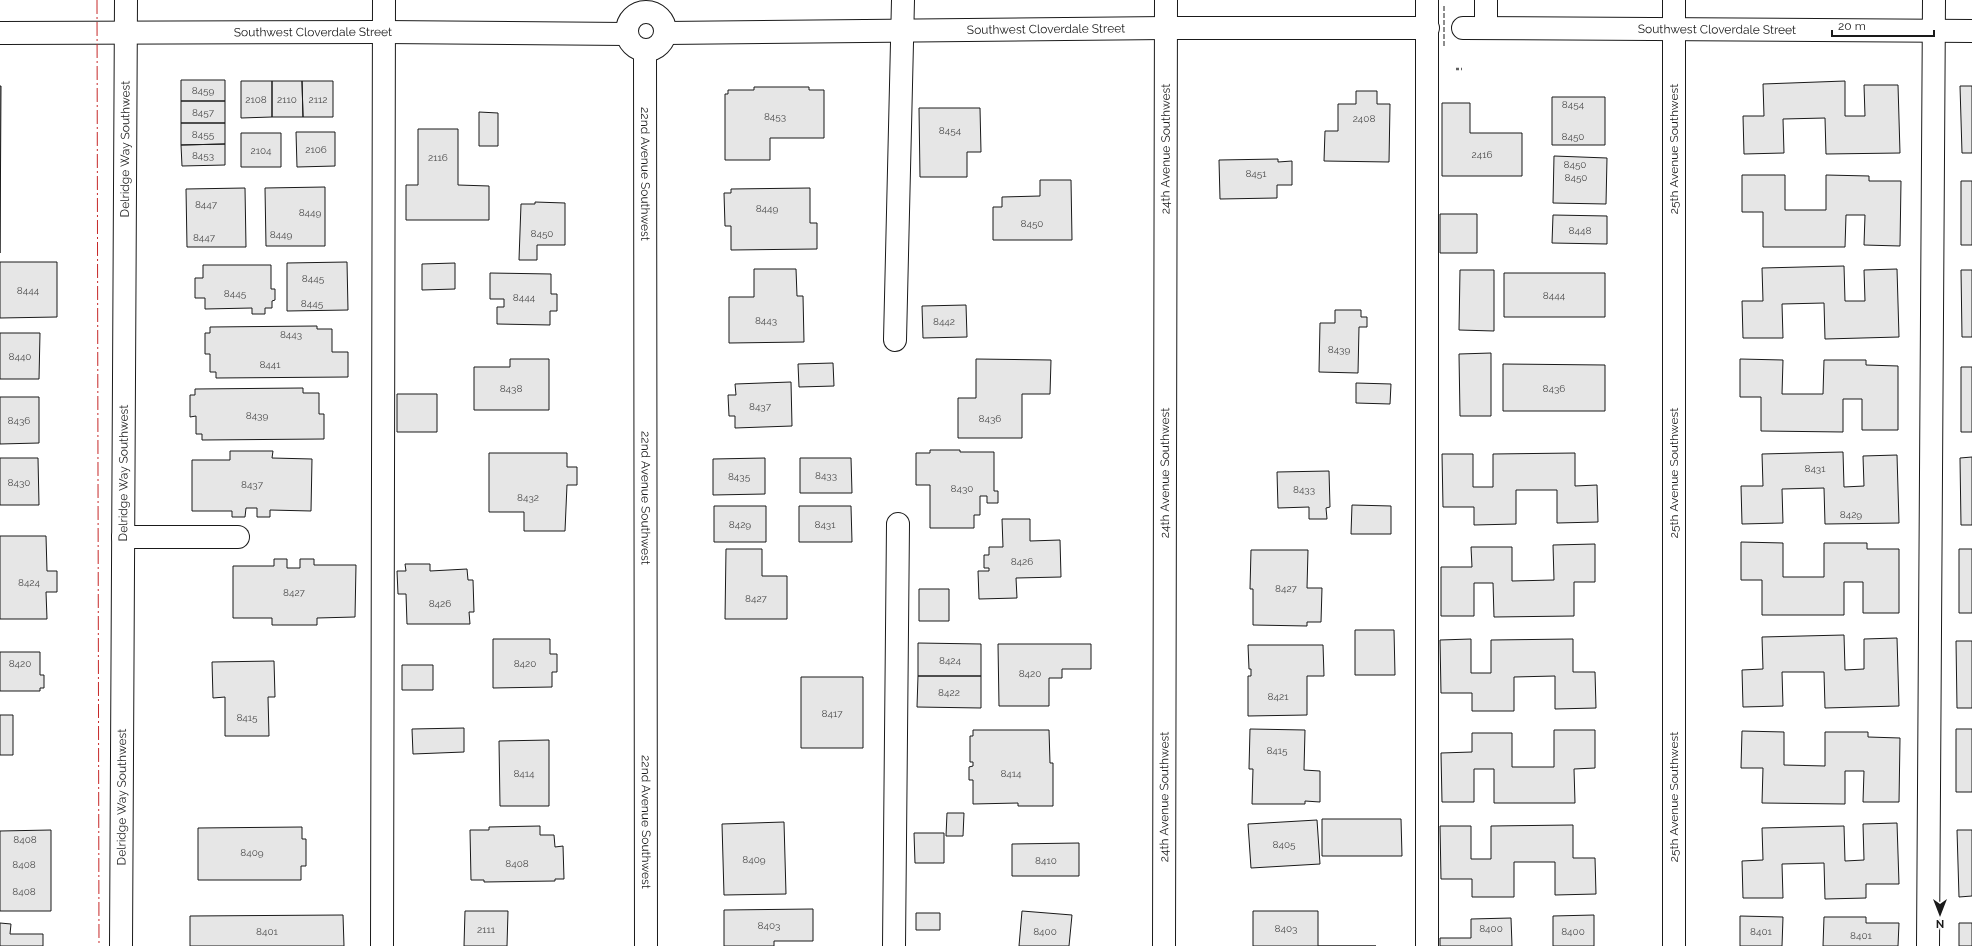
<svg xmlns="http://www.w3.org/2000/svg" width="1972" height="946" font-family="Raleway,sans-serif">
  <style>
    .building { fill: #e6e6e6; stroke: #1a1a1a }
    .lines { fill: none; stroke-linecap: round; stroke-linejoin: round }
    .minor-casing { stroke: #1a1a1a; stroke-width: 24 }
    .major-casing { stroke: #1a1a1a; stroke-width: 24 }
    .path { stroke: #5f5f5f; stroke-width: 2.5; stroke-dasharray: 3 2; stroke-linecap: butt }
    .minor { stroke: #fff; stroke-width: 22 }
    .major { stroke: #fff; stroke-width: 22 }
    .fence { stroke: #1a1a1a; stroke-width: 1; stroke-dasharray: 5 2; stroke-linecap: butt }
    .power { stroke: #c62828; stroke-width: 1; stroke-dasharray: 14 3 2 3; stroke-linecap: butt }
    .labels { text-anchor: middle; dominant-baseline: central; stroke-width: 3; stroke-linejoin: round; paint-order: stroke }
    .number-label { font-size: 10px; fill: #4d4d4d }
    .street-label { font-size: 12px; fill: #1a1a1a; stroke: #fff }
  </style>
  <rect width="100%" height="100%" fill="#fff"/>
  <path class="building" d="M181,80H225V101H181Z
    M241,81H272V117L241,118Z
    M272,81H302L303,117H272Z
    M302,81H333V117H303Z
    M1845,81V116H1865L1864,85H1898L1900,153L1826,154L1825,118L1783,119L1784,153L1744,154L1743,116H1764L1763,84Z
    M0,86H1L0,253Z
    M1960,86H1972V153H1962Z
    M754,87H809V90H824V138H770V160H725V94H728V90H754Z
    M1356,91H1377V104H1390L1389,162L1324,161L1325,131H1338V104H1356Z
    M1552,97H1605V145H1552Z
    M181,101H225V123H181Z
    M1442,103H1470V133H1522V176H1442Z
    M919,108H980L981,152H967V177H920Z
    M479,112L498,113V146H479Z
    M181,123H225V144L181,145Z
    M418,129H458V185L489,186V220H406V185H418Z
    M296,132H335V166L297,167Z
    M241,133H281V167H241Z
    M225,144V165L182,166L181,145Z
    M1554,156L1607,158L1606,204L1553,203Z
    M1278,159V162L1292,161V185H1277V198L1220,199L1219,160Z
    M1742,175H1785V210H1826V175L1869,176V181H1901L1900,246L1864,245L1865,215H1846L1845,247H1763V212H1742Z
    M1040,180H1071L1072,240H993V207H1002V197L1040,196Z
    M1961,181H1972V245H1961Z
    M325,187V246H266L265,188Z
    M245,188L246,247H187L186,189Z
    M810,188V223H817V249L731,250V226H725L724,193H731V189Z
    M535,202L565,203V245H537V260H519L521,204H535Z
    M1440,214H1477V253H1440Z
    M1553,215L1607,216V244L1552,243Z
    M0,262H57V317L0,318Z
    M347,262L348,310L287,311V263Z
    M455,263V289L422,290V264Z
    M203,265H271V289H275V300L272,301V308H265V314H252V308L205,309V298H195V278H203Z
    M1844,266L1845,301H1865L1864,270L1897,269L1899,337L1825,339L1824,303L1782,304L1783,338H1743L1742,301H1763L1762,268Z
    M754,269H796L797,296H803L804,342L729,343V297H754Z
    M1460,270H1494V331L1459,330Z
    M1961,270H1972V337H1962Z
    M490,273L551,274V294H557V311H550V325L497,324V307H504V299H490Z
    M1504,273H1605V317H1504Z
    M966,305L967,337L923,338L922,306Z
    M1335,310H1361V317H1367V327H1359L1358,373L1319,372L1320,323H1335Z
    M317,326V329H332V352H348V377L216,378V372H210V354H205V333H210V327Z
    M0,333H40L39,379H0Z
    M1491,353V416H1460L1459,354Z
    M510,359H549V410H474V367H510Z
    M976,359L1051,360L1050,394H1022V438H958V398H976Z
    M1740,359L1783,360L1782,394H1823L1824,360H1866V365L1898,366V430H1862V399H1843V432L1761,431V397H1740Z
    M833,363L834,386L799,387L798,364Z
    M1503,364L1605,365V411H1503Z
    M1961,367H1972V432H1961Z
    M791,382L792,426L735,428V416H729L728,395H736L735,384Z
    M1356,383L1391,384L1390,404L1356,403Z
    M303,388V393H319V414H324V439L202,440V434H196V416L190,417V395H195V389Z
    M397,394H437V432H397Z
    M0,397H39V443L0,444Z
    M930,450H960V452H994V491H998V503H987V496H980V515H974V528H930V485H916V453H930Z
    M230,451H273L272,458L312,459L311,511L270,510V517H257V508H246L245,517H232V511H192V460H230Z
    M1843,452L1844,487L1864,486L1863,456L1897,455L1899,523L1825,524L1824,488L1782,489L1783,523L1742,524L1741,486H1763L1762,454Z
    M489,453H567V467H577V485H567L565,531H524V512H489Z
    M1575,453V486L1597,485L1598,522L1557,523V490H1516V524L1474,525V507H1443L1442,454H1473V487H1493V454Z
    M1972,457V525H1961L1960,458Z
    M0,458H38L39,505H0Z
    M765,458V494L713,495V459Z
    M800,458H851L852,493H800Z
    M1329,471L1330,507L1326,508L1327,519H1309V507L1278,508L1277,472Z
    M1352,505L1391,506V534H1351Z
    M714,506H766V542H714Z
    M799,506H851L852,542H799Z
    M1002,519H1030V541L1060,540L1061,577L1016,578L1017,598L979,599L978,571H989V568H984V555H989V547H1003Z
    M0,536H46L47,571H57V592H46L47,619H0Z
    M1741,542L1783,543V577H1824V543H1867V549H1899V613H1863V582H1844V615H1762V580H1741Z
    M1595,544V582H1574V616L1494,617L1493,583H1474V616H1441V567H1472L1471,547H1512V581L1554,580L1553,545Z
    M726,549H762V576H787V619H725Z
    M1959,549H1972V613H1959Z
    M1251,550H1308L1307,588H1322L1321,622H1307V626L1253,625V589H1250Z
    M274,559H287V568H300V559H314V565H356L355,617L317,618V625H272V618H233V566H274Z
    M405,564H430V571L467,569L468,580H473L474,612H469L470,624H407L406,594H398L397,571H406Z
    M919,589H949V621H919Z
    M1355,630H1394L1395,675H1355Z
    M1844,635L1845,670L1864,669V639L1897,638L1899,706L1825,708L1824,672H1782L1783,706L1743,707L1742,670L1763,669L1762,637Z
    M493,639H550V654H557V672H552V687L493,688Z
    M1471,639V673H1491V640L1573,639V672H1595L1596,708L1555,709V676L1514,677V711H1472V693H1441L1440,640Z
    M1956,641H1972V708H1957Z
    M918,643L981,644V676H918Z
    M998,644H1091V669H1062V678H1049V706H999Z
    M1248,645H1323L1324,676H1307V715L1248,716V676H1251V669H1249Z
    M0,652H40V675H44V688H40V691H0Z
    M274,661L275,697H268L269,736H225V697L213,698L212,662Z
    M402,665H433V690H402Z
    M918,676H981V708L917,707Z
    M801,677H863V748H801Z
    M0,715H13V755H0Z
    M464,728V752L413,754L412,729Z
    M1250,729L1305,730L1304,770L1320,771V802L1305,801V804H1252L1253,769H1249Z
    M1956,729H1972V792H1956Z
    M973,730H1049L1050,763H1053V806H1018V803L973,804V780H969V767L973,766V762H970V736H973Z
    M1554,730H1595V768L1574,769L1575,803H1494V769H1474V802H1442L1441,753L1472,752V733H1512V767H1554Z
    M1742,731L1784,732V765L1825,766V732H1868V737L1900,738L1899,802H1863L1864,771H1845V804L1762,803L1763,768H1741Z
    M549,740V806H500L499,741Z
    M947,813H964L963,836H946Z
    M1322,819H1401L1402,856H1322Z
    M1317,820L1320,864L1251,868L1248,824Z
    M784,822L786,894L724,895L722,824Z
    M1897,823L1899,884H1866V898L1825,899L1824,863L1782,864L1783,898H1743L1742,861L1763,860L1762,828L1844,826L1845,861L1864,860L1863,824Z
    M1573,825V858H1595L1596,894L1555,895V862H1514V897H1472V879H1441L1440,826H1471V859H1491V826Z
    M540,826V835H554L555,847L563,846L564,879H555V881L484,882V880H471L470,830H489V827Z
    M302,827V839H306V866H301V880H198V828Z
    M51,830V911H0V831Z
    M1957,830H1972V896L1959,897Z
    M914,833H944V863H915Z
    M1079,843V876H1012V844Z
    M813,909V941H774V946H724V910Z
    M465,911H508L507,946H464Z
    M1022,911L1072,915L1069,946H1019Z
    M1253,911H1318V946H1376H1253Z
    M916,913H940V930H916Z
    M343,915L344,946H190V916Z
    M1594,915V946H1553V916Z
    M1740,916L1783,917L1782,946H1740Z
    M1824,917H1866V923H1899L1898,946H1823Z
    M1511,918L1512,946H1440V938H1471V919Z
    M0,923L11,924L10,934H43V946H0Z
    M1959,923H1972V946H1959Z"/>
  <g class="lines">
    <defs>
      <g id="minor">
        <path d="M1427,0V946"/>
        <path d="M1486,0V28"/>
        <circle cx="646" cy="31" r="19"/>
        <path id="s1" d="M1463,28L1972,31"/>
        <path id="s2" d="M0,33L384,32L627,34"/>
        <path id="s3" d="M665,33L1165,28H1428"/>
        <path id="s4" d="M645,50L646,946"/>
        <path d="M895,340L903,0"/>
        <path d="M123,537H238"/>
        <path d="M382,946L384,0"/>
        <path d="M894,946L898,524"/>
        <path id="s5" d="M1164,946L1166,0"/>
        <path d="M1674,946V0"/>
        <path d="M1928,946L1934,0"/>
      </g>
      <g id="major">
        <path id="s6" d="M121,946L126,0"/>
      </g>
    </defs>
    <use href="#minor" class="minor-casing"/>
    <use href="#major" class="major-casing"/>
    <path class="path" d="M1456,69H1462"/>
    <use href="#minor" class="minor"/>
    <use href="#major" class="major"/>
    <path class="fence" d="M1444,6V46"/>
    <path class="power" d="M97,0L99,946"/>
  </g>
  <g class="labels">
    <g class="number-label">
      <text x="203" y="90">8459</text>
      <text x="256" y="99">2108</text>
      <text x="287" y="99">2110</text>
      <text x="318" y="99">2112</text>
      <text x="1573" y="104">8454</text>
      <text x="203" y="112">8457</text>
      <text x="775" y="116">8453</text>
      <text x="1364" y="118">2408</text>
      <text x="950" y="130">8454</text>
      <text x="203" y="134">8455</text>
      <text x="1573" y="136">8450</text>
      <text x="316" y="149">2106</text>
      <text x="261" y="150">2104</text>
      <text x="1482" y="154">2416</text>
      <text x="203" y="155">8453</text>
      <text x="438" y="157">2116</text>
      <text x="1575" y="164">8450</text>
      <text x="1256" y="173">8451</text>
      <text x="1576" y="177">8450</text>
      <text x="206" y="204">8447</text>
      <text x="767" y="208">8449</text>
      <text x="310" y="212">8449</text>
      <text x="1032" y="223">8450</text>
      <text x="1580" y="230">8448</text>
      <text x="542" y="233">8450</text>
      <text x="281" y="234">8449</text>
      <text x="204" y="237">8447</text>
      <text x="313" y="278">8445</text>
      <text x="28" y="290">8444</text>
      <text x="235" y="293">8445</text>
      <text x="1554" y="295">8444</text>
      <text x="524" y="297">8444</text>
      <text x="312" y="303">8445</text>
      <text x="766" y="320">8443</text>
      <text x="944" y="321">8442</text>
      <text x="291" y="334">8443</text>
      <text x="1339" y="349">8439</text>
      <text x="20" y="356">8440</text>
      <text x="270" y="364">8441</text>
      <text x="511" y="388">8438</text>
      <text x="1554" y="388">8436</text>
      <text x="760" y="406">8437</text>
      <text x="257" y="415">8439</text>
      <text x="990" y="418">8436</text>
      <text x="19" y="420">8436</text>
      <text x="1815" y="468">8431</text>
      <text x="826" y="475">8433</text>
      <text x="739" y="476">8435</text>
      <text x="19" y="482">8430</text>
      <text x="252" y="484">8437</text>
      <text x="962" y="488">8430</text>
      <text x="1304" y="489">8433</text>
      <text x="528" y="497">8432</text>
      <text x="1851" y="514">8429</text>
      <text x="740" y="524">8429</text>
      <text x="825" y="524">8431</text>
      <text x="1022" y="561">8426</text>
      <text x="29" y="582">8424</text>
      <text x="1286" y="588">8427</text>
      <text x="294" y="592">8427</text>
      <text x="756" y="598">8427</text>
      <text x="440" y="603">8426</text>
      <text x="950" y="660">8424</text>
      <text x="20" y="663">8420</text>
      <text x="525" y="663">8420</text>
      <text x="1030" y="673">8420</text>
      <text x="949" y="692">8422</text>
      <text x="1278" y="696">8421</text>
      <text x="832" y="713">8417</text>
      <text x="247" y="717">8415</text>
      <text x="1277" y="750">8415</text>
      <text x="524" y="773">8414</text>
      <text x="1011" y="773">8414</text>
      <text x="25" y="839">8408</text>
      <text x="1284" y="844">8405</text>
      <text x="252" y="852">8409</text>
      <text x="754" y="859">8409</text>
      <text x="1046" y="860">8410</text>
      <text x="517" y="863">8408</text>
      <text x="24" y="864">8408</text>
      <text x="24" y="891">8408</text>
      <text x="769" y="925">8403</text>
      <text x="1286" y="928">8403</text>
      <text x="1491" y="928">8400</text>
      <text x="486" y="929">2111</text>
      <text x="267" y="931">8401</text>
      <text x="1045" y="931">8400</text>
      <text x="1573" y="931">8400</text>
      <text x="1761" y="931">8401</text>
      <text x="1861" y="935">8401</text>
    </g>
    <g class="street-label">
      <text stroke="none"><textPath href="#s1" startOffset="254">Southwest Cloverdale Street</textPath></text>
      <text stroke="none"><textPath href="#s3" startOffset="381">Southwest Cloverdale Street</textPath></text>
      <text stroke="none"><textPath href="#s2" startOffset="313">Southwest Cloverdale Street</textPath></text>
      <text stroke="none"><textPath href="#s6" startOffset="797">Delridge Way Southwest</textPath></text>
      <text stroke="none"><textPath href="#s5" startOffset="797">24th Avenue Southwest</textPath></text>
      <text transform="translate(1674 149) rotate(-90)">25th Avenue Southwest</text>
      <text stroke="none"><textPath href="#s4" startOffset="124">22nd Avenue Southwest</textPath></text>
      <text stroke="none"><textPath href="#s6" startOffset="473">Delridge Way Southwest</textPath></text>
      <text stroke="none"><textPath href="#s5" startOffset="473">24th Avenue Southwest</textPath></text>
      <text transform="translate(1674 473) rotate(-90)">25th Avenue Southwest</text>
      <text stroke="none"><textPath href="#s4" startOffset="448">22nd Avenue Southwest</textPath></text>
      <text stroke="none"><textPath href="#s6" startOffset="149">Delridge Way Southwest</textPath></text>
      <text stroke="none"><textPath href="#s5" startOffset="149">24th Avenue Southwest</textPath></text>
      <text transform="translate(1674 797) rotate(-90)">25th Avenue Southwest</text>
      <text stroke="none"><textPath href="#s4" startOffset="772">22nd Avenue Southwest</textPath></text>
    </g>
  </g>
  <g transform="translate(1940 914) rotate(180)" stroke="#ffffff" stroke-width="3" paint-order="stroke">
  <path d="M0-3L7 15L0 10L-7 15Z" fill="#1a1a1a"/>
  <text y="-6" font-size="11" font-weight="bold" text-anchor="middle" fill="#1a1a1a">N</text>
  </g>
  <path d="M1832 30v6h102v-6" fill="none" stroke="#1a1a1a" stroke-width="2"/>
  <text x="1838" y="30" font-size="12" fill="#1a1a1a" stroke="#ffffff" stroke-width="3" paint-order="stroke">20 m</text>
</svg>
